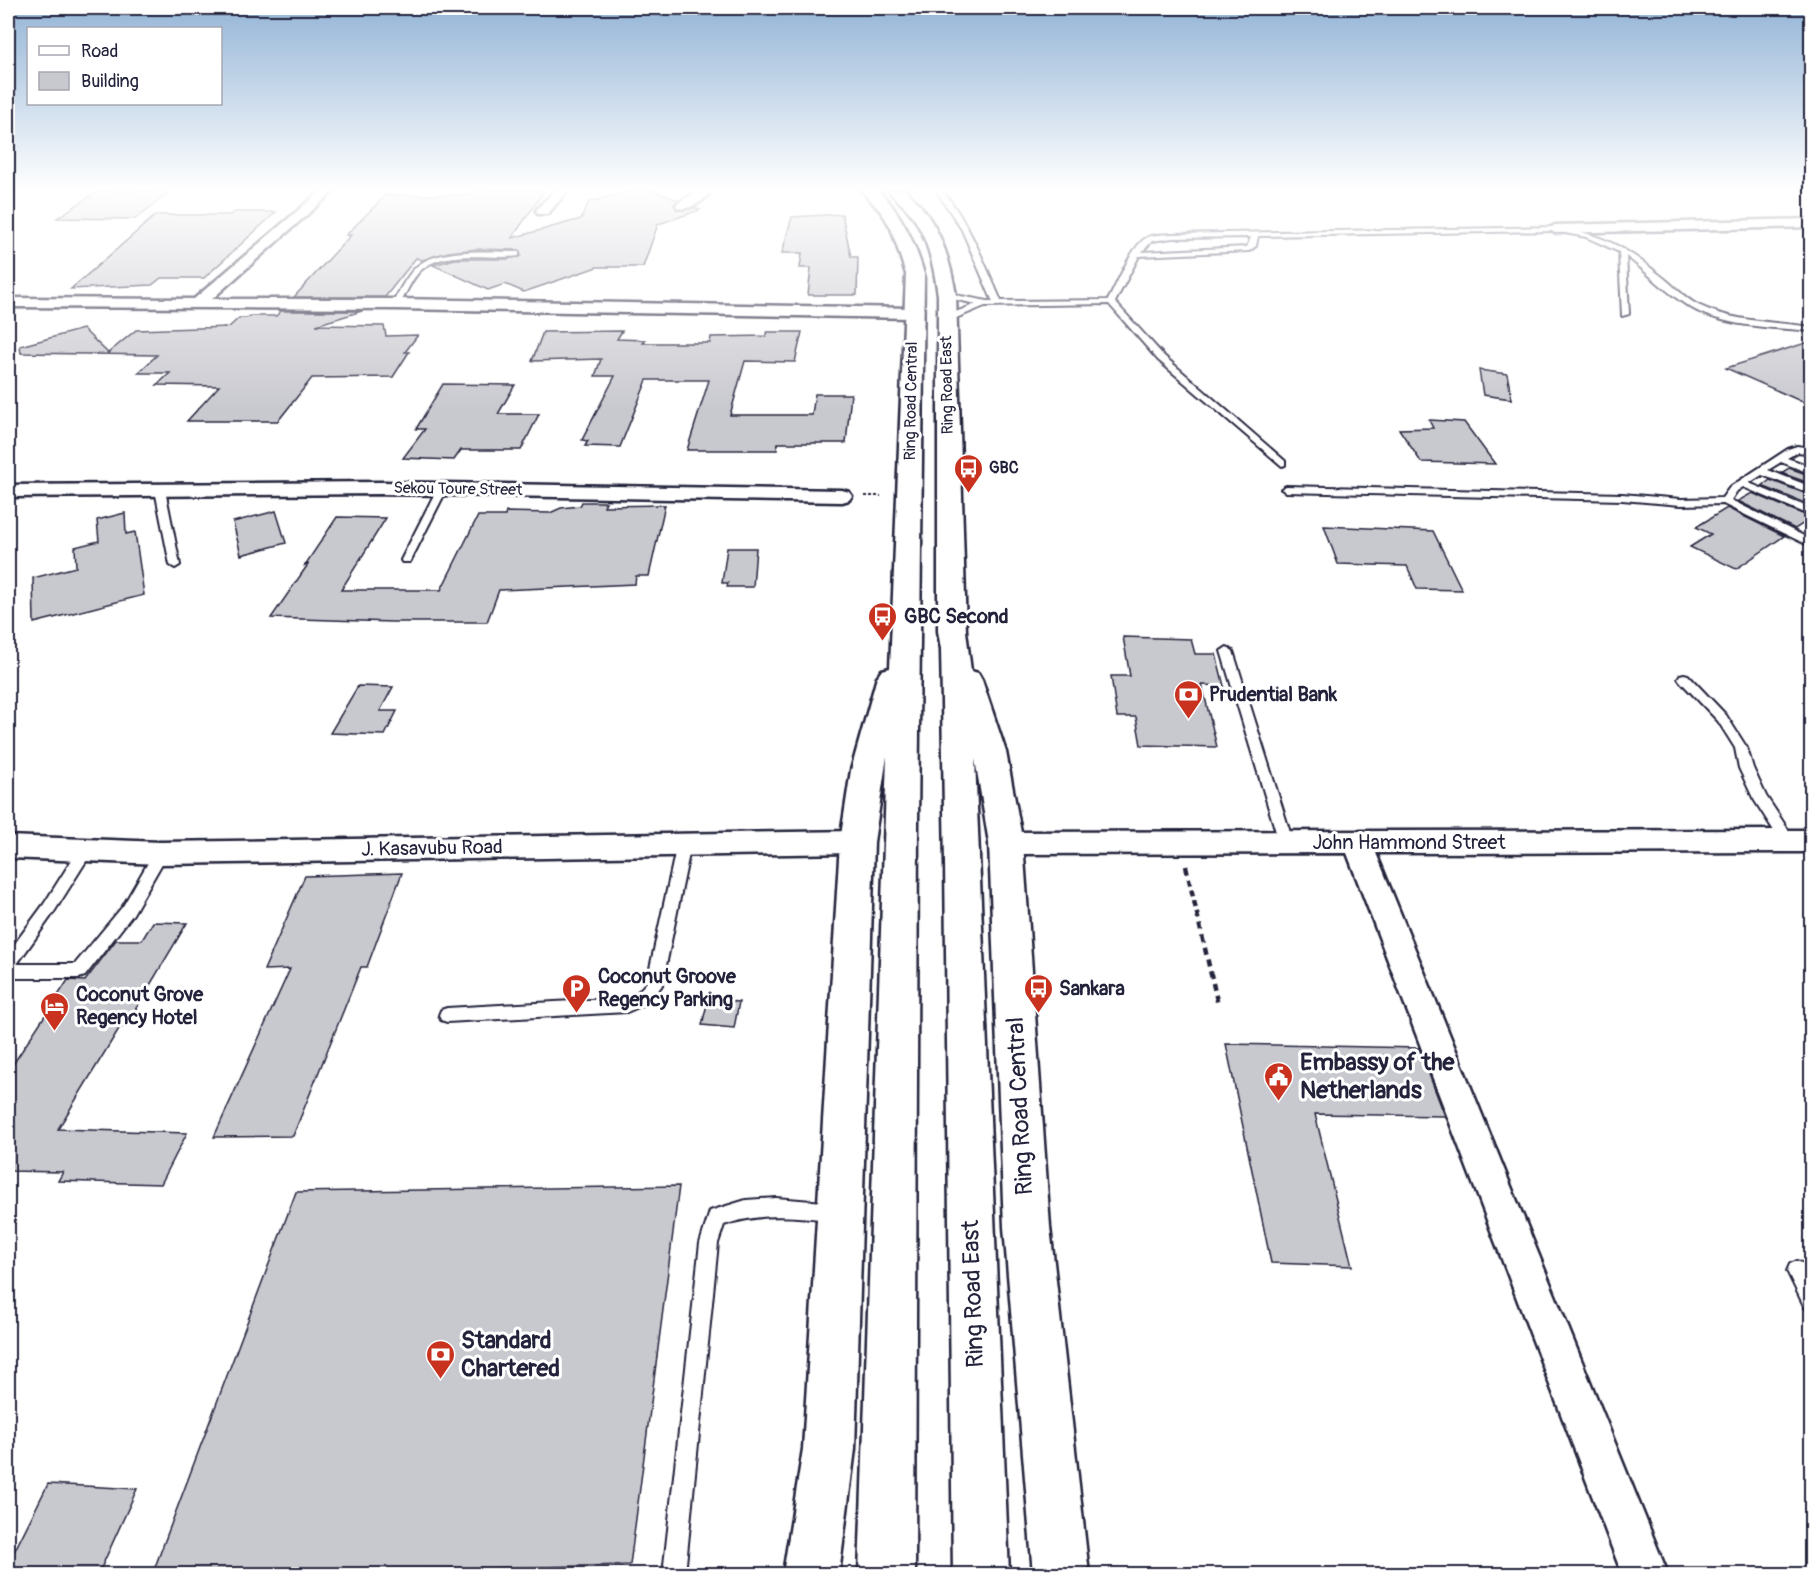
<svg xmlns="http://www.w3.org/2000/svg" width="1819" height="1582" font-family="Pangolin,sans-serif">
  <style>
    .building { fill: #c8c8cf; stroke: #22223b; stroke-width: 1.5 }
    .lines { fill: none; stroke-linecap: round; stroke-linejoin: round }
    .service-casing { stroke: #22223b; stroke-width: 4 }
    .minor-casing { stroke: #22223b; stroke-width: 5 }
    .primary-casing { stroke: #22223b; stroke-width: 5 }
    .path-far1 { stroke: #22223b; stroke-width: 2; stroke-dasharray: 3 2; stroke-linecap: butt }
    .path { stroke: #22223b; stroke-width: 4.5; stroke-dasharray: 7 5; stroke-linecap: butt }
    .service { fill: #fff; fill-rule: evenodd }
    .minor { fill: #fff; fill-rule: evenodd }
    .primary { fill: #fff; fill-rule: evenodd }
    .labels { text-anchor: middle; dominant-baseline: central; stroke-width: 6; stroke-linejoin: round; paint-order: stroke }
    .far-street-label { font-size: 16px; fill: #22223b; stroke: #fff }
    .far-poi-label { font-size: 16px; font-weight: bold; fill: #22223b; stroke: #fff; text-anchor: start }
    .poi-label { font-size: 20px; font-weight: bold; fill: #22223b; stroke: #fff; text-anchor: start }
    .street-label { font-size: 20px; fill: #22223b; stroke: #fff }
    .near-poi-label { font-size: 24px; font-weight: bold; fill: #22223b; stroke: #fff; text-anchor: start }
    .near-street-label { font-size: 24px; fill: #22223b; stroke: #fff }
  </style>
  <rect width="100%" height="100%" fill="#fff"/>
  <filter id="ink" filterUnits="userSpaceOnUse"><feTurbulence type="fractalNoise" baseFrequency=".0167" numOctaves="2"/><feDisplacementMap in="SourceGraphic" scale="12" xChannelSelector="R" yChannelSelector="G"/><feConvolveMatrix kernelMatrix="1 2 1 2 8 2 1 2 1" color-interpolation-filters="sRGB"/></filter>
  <g filter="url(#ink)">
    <path class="building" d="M476,190H545L512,238L581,219L589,202L636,190H652L678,200L674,205L678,210L695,208L700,210L658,224L643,267H597L524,292L505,284L488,290L433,265L455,259H507L521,256L519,250L478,249L449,252L422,260L416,258L385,297H294L351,235H346L386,195H472Z
      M98,191H171L135,219L57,218Z
      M234,212H276L204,278H161L152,285L71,289L156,215H231Z
      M842,214L851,257H858L857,295H808L811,268H800L802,253H782L792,217Z
      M281,311H362L316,325L384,326L386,336L418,335L405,352H409L393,377L312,378L278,421H187L219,386L157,385L170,373H138L157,355L21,353L20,346L83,329L108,353L136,330L229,327L239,318H247L250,316H276Z
      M622,331L617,339L645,340L643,343H710L711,337L766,336L767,332H802L795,362L745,361L730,415H812L815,394H851L846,443H778L777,450H687L709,380H647L620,447L585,446L588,441L582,440L615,376H595L601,359L532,361L543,332Z
      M1812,341V406L1726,368Z
      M1479,370L1507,374L1512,399L1483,395Z
      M443,384L515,385L498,414H539L521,450H461L454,460L403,458L425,429H416Z
      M1429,420L1464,422L1495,464L1421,462L1399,429L1433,428Z
      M1789,468L1812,476V484L1781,473Z
      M1770,480L1812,496V506L1762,486Z
      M1752,493L1812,518L1795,529L1738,501Z
      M582,502H606L604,506L665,505L649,576H636L635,584L499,590L487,622H392L271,618L309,563L305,565L337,517L386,518L341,590H441L478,516H505L506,512L550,513L561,508L580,506Z
      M1727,508L1784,536L1736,569L1690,547L1711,534L1696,527Z
      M276,511L286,543L241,555L233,522Z
      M125,513L126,534L135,532L144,595L34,623L33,578L76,567L75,547L99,541L97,520Z
      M1324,526L1433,531L1462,590L1417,589L1407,566L1338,564Z
      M727,548H756L753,587H727L728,583H722Z
      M1123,637L1191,639L1195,654H1216L1224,686L1202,685L1217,747L1141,745L1136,717H1117L1111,676H1130Z
      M358,686L393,687L380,711H397L385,735L330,733Z
      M402,873L367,967H361L293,1136L214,1137L290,969L264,970L305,876Z
      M153,922L187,923L125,1027H120L58,1129L187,1133L161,1184L58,1181L63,1172L8,1171V1072L68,980L85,981L116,940H142Z
      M708,1000L739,1002L734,1028L702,1025Z
      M1226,1044L1419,1048L1445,1116L1315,1114L1352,1266L1271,1263Z
      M679,1186L630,1565L152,1575L296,1192Z
      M48,1484L137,1489L98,1575H8V1564Z"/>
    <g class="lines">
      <defs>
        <path id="service" d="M936,190H942C969,223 984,262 1001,301L1108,300C1118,283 1132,244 1148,237C1155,234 1165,235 1172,234L1555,227C1605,234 1627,249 1665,279C1676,288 1686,299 1698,305C1733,322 1774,322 1812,327V331C1772,327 1724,328 1688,306C1666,292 1647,272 1626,256L1629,314L1622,316L1619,252L1586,237L1555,231L1258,236L1256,246L1249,251L1139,256L1115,302L1164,356L1285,461V465L1282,466L1158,360L1109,304L985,306L949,321H943V317L976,304L944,297V293L993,302L962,230ZM1251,237L1247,247L1142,252L1152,241L1172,238Z
          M516,252H519V256C489,260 446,248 421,270C411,279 406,294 399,306L392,304C399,292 405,278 415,268C436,247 489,252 516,252Z
          M1797,446L1812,448V454L1798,452L1787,458L1812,467V474L1781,462L1768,470L1812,487V494L1762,475L1749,483L1812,509V516L1743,487L1737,491L1731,500L1812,540V547L1723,504L1681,505L1622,500L1286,492L1281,489L1286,486L1622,494L1681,499L1722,498L1730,487L1788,449Z
          M442,486L447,489L411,560L410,562H402L401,560L437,489Z
          M160,487L165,490L180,565L175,568L170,565L155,490Z
          M1227,647L1233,651L1293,842L1291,846H1281L1279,842L1221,651Z
          M1684,674L1688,675L1726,715L1747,748L1753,768L1766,796L1793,837L1795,841L1793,845H1783L1753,798L1739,768L1735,748L1718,721L1680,681L1678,678L1680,675Z
          M684,839L689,840L691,844L662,985L650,1002L627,1012L447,1022L441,1020L439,1015L441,1010L447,1008L626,998L638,992L647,982L677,844L679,840Z
          M85,846L90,847L92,851L90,855L54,912L17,964H75L123,906L156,849H166L168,853L133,914L85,976L79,978H14L8,975V953L44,904L80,847Z
          M776,1198L836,1203L843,1205L845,1212L843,1219L836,1221C799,1216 760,1212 724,1225L718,1243L685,1574H663L700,1243L710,1211L746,1200Z
          M1797,1261L1804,1264L1812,1279V1311L1805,1308L1787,1271L1790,1264Z"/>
        <path id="minor" d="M322,190H335L212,299H396L912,308L920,313L912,318L396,309L8,307V298L194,299Z
          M555,190H568L548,214H538L536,211L538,208Z
          M699,190H712C705,200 691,211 678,208L676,205C682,198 693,197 699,190Z
          M1812,219V227L1555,233L1548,229L1555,225Z
          M383,482L842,490L849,492L852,496L849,500L842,502L383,494L8,497V485Z
          M1812,830V852L1376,853L1668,1574H1622L1347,853L1006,854L996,851L992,843L996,835L1006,832Z
          M857,831L867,834L871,842L867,850L857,853L161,864L8,858V836L161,842Z"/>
        <path id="primary" d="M861,190H878C902,214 914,241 924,274L918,823L915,1574H859L887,756L874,842L855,1449L839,1574H783L803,1449L840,842L851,770L877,677L882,670L890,668L906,274L891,228L882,213Z
          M888,190H905C937,218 949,254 956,295L966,631L971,671L978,673L982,680L1006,752L1023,843L1050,1227L1089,1574H1033L1004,1227L989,843L975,759L1009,1574H953L945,863L941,649L938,631V295C934,267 928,237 911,214C904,205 895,199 888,190Z"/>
      </defs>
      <use href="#service" class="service-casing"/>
      <use href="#minor" class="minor-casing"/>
      <use href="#primary" class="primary-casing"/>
      <path class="path-far1" d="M865,496H881"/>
      <path class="path" d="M1186,866L1218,1005"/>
      <use href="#service" class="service"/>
      <use href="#minor" class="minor"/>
      <use href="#primary" class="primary"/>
    </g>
  </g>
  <linearGradient id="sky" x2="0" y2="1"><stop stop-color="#93b4d6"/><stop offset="0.46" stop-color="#fff"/><stop offset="1" stop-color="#fff" stop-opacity="0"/></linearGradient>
  <rect width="1819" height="411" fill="url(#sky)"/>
  <defs>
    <symbol id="bus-pin" viewBox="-11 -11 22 30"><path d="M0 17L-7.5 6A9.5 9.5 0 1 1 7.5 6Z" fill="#c8321e" stroke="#fff"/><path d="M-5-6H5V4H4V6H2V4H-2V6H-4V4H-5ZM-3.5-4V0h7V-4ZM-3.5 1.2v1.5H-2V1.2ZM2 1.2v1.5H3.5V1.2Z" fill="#fff"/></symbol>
    <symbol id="bank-pin" viewBox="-11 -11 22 30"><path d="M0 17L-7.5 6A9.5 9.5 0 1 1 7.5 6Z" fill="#c8321e" stroke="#fff"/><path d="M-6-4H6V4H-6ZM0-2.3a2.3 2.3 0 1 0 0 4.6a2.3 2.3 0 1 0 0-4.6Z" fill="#fff"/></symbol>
    <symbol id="parking-pin" viewBox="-11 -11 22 30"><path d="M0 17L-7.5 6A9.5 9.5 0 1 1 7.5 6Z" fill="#c8321e" stroke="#fff"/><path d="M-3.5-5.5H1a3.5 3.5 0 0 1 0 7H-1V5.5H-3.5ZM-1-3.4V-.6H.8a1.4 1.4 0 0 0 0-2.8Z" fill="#fff"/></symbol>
    <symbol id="hotel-pin" viewBox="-11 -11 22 30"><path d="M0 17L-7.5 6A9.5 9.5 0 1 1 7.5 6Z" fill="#c8321e" stroke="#fff"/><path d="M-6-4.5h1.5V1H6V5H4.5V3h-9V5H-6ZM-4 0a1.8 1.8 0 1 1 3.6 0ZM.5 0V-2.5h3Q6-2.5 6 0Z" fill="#fff"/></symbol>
    <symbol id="civic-pin" viewBox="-11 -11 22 30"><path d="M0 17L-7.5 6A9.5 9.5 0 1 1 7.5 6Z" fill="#c8321e" stroke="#fff"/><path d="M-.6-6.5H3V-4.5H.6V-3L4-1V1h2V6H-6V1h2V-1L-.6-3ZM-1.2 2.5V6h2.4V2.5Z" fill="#fff"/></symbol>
  </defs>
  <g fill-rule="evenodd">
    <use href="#bus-pin" x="952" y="452" width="33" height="45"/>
    <use href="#bus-pin" x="866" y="600" width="33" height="45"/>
    <use href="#bank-pin" x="1172" y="678" width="33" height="45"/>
    <use href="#parking-pin" x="560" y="972" width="33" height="45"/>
    <use href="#bus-pin" x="1022" y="972" width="33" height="45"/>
    <use href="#hotel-pin" x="38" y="990" width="33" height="45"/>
    <use href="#civic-pin" x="1262" y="1060" width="33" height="45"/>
    <use href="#bank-pin" x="424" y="1338" width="33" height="45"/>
  </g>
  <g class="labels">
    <g class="far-street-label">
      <text transform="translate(947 385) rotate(-91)">Ring Road East</text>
      <text transform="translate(911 401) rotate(-89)">Ring Road Central</text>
      <text transform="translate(458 489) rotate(1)">Sekou Toure Street</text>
    </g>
    <g class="far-poi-label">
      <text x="989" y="468">GBC</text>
    </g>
    <g class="poi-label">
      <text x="904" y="616">GBC Second</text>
      <text x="1209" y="694">Prudential Bank</text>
      <text x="598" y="976">Coconut Groove<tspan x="598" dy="23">Regency Parking</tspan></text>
      <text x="1059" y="988">Sankara</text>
      <text x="76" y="994">Coconut Grove<tspan x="76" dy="23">Regency Hotel</tspan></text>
    </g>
    <g class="street-label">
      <text x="1409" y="842">John Hammond Street</text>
      <text transform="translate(432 848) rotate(-1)">J. Kasavubu Road</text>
    </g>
    <g class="near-poi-label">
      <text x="1300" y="1062">Embassy of the<tspan x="1300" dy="28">Netherlands</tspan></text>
      <text x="461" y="1340">Standard<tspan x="461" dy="28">Chartered</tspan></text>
    </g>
    <g class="near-street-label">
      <text transform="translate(1020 1106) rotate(-93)">Ring Road Central</text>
      <text transform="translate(973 1294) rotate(-92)">Ring Road East</text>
    </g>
  </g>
  <rect width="1819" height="1582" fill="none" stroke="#fff" stroke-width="30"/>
  <rect x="15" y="15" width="1789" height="1552" fill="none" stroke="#22223b" stroke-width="2" filter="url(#ink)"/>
  <rect x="27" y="27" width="195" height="78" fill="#ffffff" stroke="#a7a7b1" stroke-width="1.5"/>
  <rect x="39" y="46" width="30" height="9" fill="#ffffff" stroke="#a7a7b1" stroke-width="1.5"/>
  <text x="81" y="57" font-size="18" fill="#22223b">Road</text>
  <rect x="39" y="72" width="30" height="18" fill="#c8c8cf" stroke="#a7a7b1" stroke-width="1.5"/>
  <text x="81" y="87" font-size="18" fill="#22223b">Building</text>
</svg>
